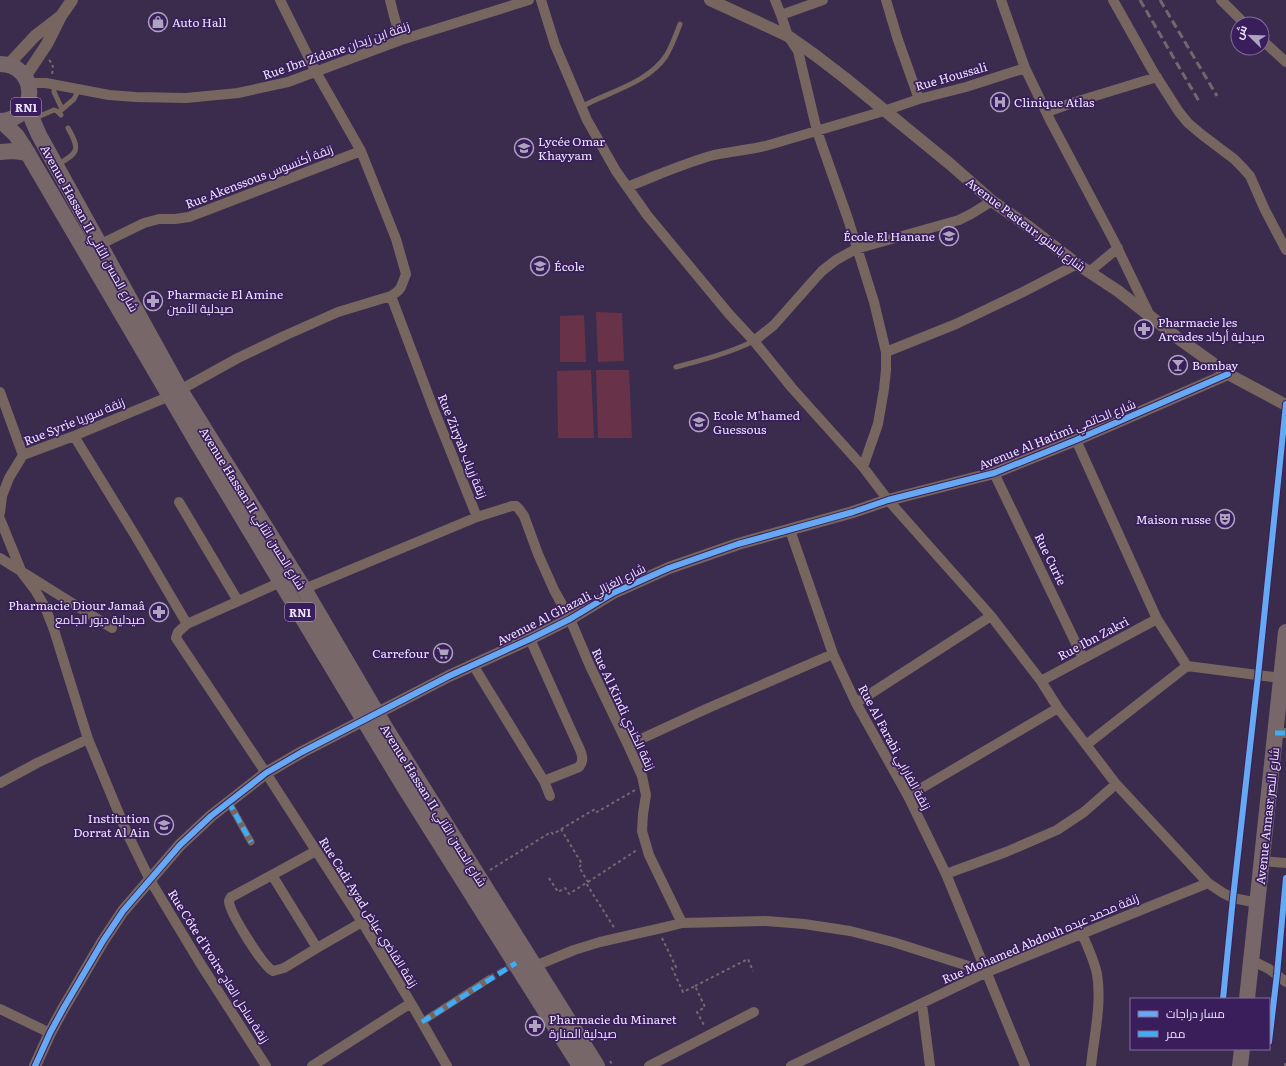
<svg xmlns="http://www.w3.org/2000/svg" width="1286" height="1066" font-family="Literata,Cairo,serif">
  <style>
    .green { fill: #683348 }
    .lines { fill: none; stroke-linecap: round; stroke-linejoin: round }
    .pedestrian-tunnel { stroke: #564868; stroke-width: 7; stroke-dasharray: 7 3.5; stroke-linecap: butt }
    .path { stroke: #766871; stroke-width: 2; stroke-dasharray: 3 3; stroke-linecap: butt }
    .service { stroke: #76665f; stroke-width: 5 }
    .pedestrian { stroke: #76665f; stroke-width: 7 }
    .minor { stroke: #76665f; stroke-width: 10 }
    .tertiary { stroke: #76665f; stroke-width: 12 }
    .primary { stroke: #786768; stroke-width: 16 }
    .rail { stroke: #73676d; stroke-width: 3; stroke-dasharray: 8 4; stroke-linecap: butt }
    .quiet { stroke: #42abf6; stroke-width: 5; stroke-dasharray: 10 5; stroke-linecap: butt }
    .cycleway-casing { stroke: #3a1e5c; stroke-width: 8 }
    .cycleway { stroke: #66a8f1; stroke-width: 6 }
    .labels { text-anchor: middle; dominant-baseline: central; stroke-width: 3.5; stroke-linejoin: round; paint-order: stroke }
    .shield { fill: #3a1e5c; stroke: #b7a9cc; stroke-width: 1 }
    .shield-label { font-size: 11px; font-weight: bold; fill: #ede5fc }
    .poi-label { font-size: 12px; fill: #ede5fc; stroke: #3a1e5c; text-anchor: start }
    .street-label { font-size: 12px; fill: #ede5fc; stroke: #3a1e5c }
  </style>
  <rect width="100%" height="100%" fill="#3b2c4e"/>
  <path class="green" d="M596,312L622,313L624,361L598,362Z
    M584,315L586,362H560V316Z
    M591,370L594,438H558L557,371Z
    M596,370H629L632,438H598Z"/>
  <g class="lines">
    <path class="pedestrian-tunnel" d="M489,979L516,963"/>
    <path class="path" d="M49,60C54,65 53,68 52,74
      M561,829L582,864L579,867L588,882L586,883L615,929
      M490,870L551,832L553,834L595,809L597,812L635,790
      M549,878L558,892L565,888L569,894L586,883
      M588,882L637,850
      M662,938L676,967L672,968L683,992L695,986L705,1007L697,1012L705,1027
      M695,986L748,959L753,971
      M610,1061L613,1066
      M1285,1066L1286,1060"/>
    <path class="service" d="M54,84V92L62,109
      M581,107C608,92 648,83 666,56C672,46 676,35 680,24
      M59,112L74,99L79,89
      M33,119L54,110L57,111L61,115
      M58,164C79,153 80,149 68,128
      M676,367C703,360 729,353 754,341"/>
    <path class="pedestrian" d="M228,801L251,842
      M422,1022L489,979"/>
    <path class="minor" d="M390,0L394,16L401,40
      M541,0L555,45L587,120L616,171L647,215L729,314L754,341L792,388L863,467L888,500L991,616L1041,681L1058,708L1116,784L1208,883L1223,893L1233,898L1258,903
      M775,0L781,15
      M823,0L781,15L788,36L798,51L817,131L848,219L874,302L886,352V370L884,389L878,424L863,467
      M886,0L898,40L919,99
      M1001,0L1025,68L1051,122L1114,241L1150,316
      M1113,0L1154,73L1179,112L1188,123L1201,134L1234,159L1243,168L1250,176L1265,210L1286,250
      M1221,0L1245,24
      M1262,40L1286,62
      M28,83H46L109,95L135,97L186,98L238,93L288,82L401,40L529,0
      M1047,112L1072,103L1157,77
      M627,187C656,176 684,163 714,155C732,151 751,150 769,145L884,111L919,99L966,87L1025,68
      M99,245L144,223L159,219H175L189,217L361,151
      M1089,272L1118,248
      M391,296L434,410L477,517
      M754,341L774,325L812,282L822,271L836,260L856,249L959,220L971,214L992,201
      M886,352L956,324L1023,292L1077,264
      M180,390L238,358L284,336L338,312L391,296L398,291L401,287L406,274L396,239L361,151L316,72L280,0
      M0,392L23,455
      M74,436L136,537L187,624
      M1076,440L1157,619L1187,666
      M994,473L1083,658
      M179,502L238,601
      M0,513L2,496L9,478L23,455L74,436L170,396
      M0,519L22,573L35,590L45,607L54,630L88,739L127,833L150,880L200,963L266,1066
      M790,530L833,654L856,703L908,796L946,874L1025,1066
      M0,558L112,628
      M281,582L187,624L178,632L176,638L266,773L362,922L411,1003L447,1066
      M304,589L477,517L512,506H516L519,509L524,516L538,554L554,590L570,619L590,666L628,745L642,776L646,795L643,814L642,831L649,855L682,923
      M530,639L576,741C580,750 586,759 579,767L544,781
      M473,665L544,781L550,796
      M1041,681L1157,619
      M856,703L991,616
      M1275,733H1286
      M628,745L706,709L833,654
      M1086,745L1187,666L1281,678
      M0,783L37,763L88,739
      M908,796L1058,708
      M316,851L272,875L317,948L362,922
      M1262,861L1286,863
      M946,874L1006,852L1057,830L1084,812L1116,784
      M272,875L235,895L231,897L229,901C229,912 263,966 273,971L284,968L317,948
      M1082,934C1088,947 1094,960 1097,974C1102,1004 1094,1036 1091,1066
      M1251,960L1269,969L1286,982
      M535,966L574,950L600,942L666,927L682,923L766,921L804,924L850,931L893,942L987,972
      M922,1004L930,1066
      M0,1009L50,1033
      M312,1066L411,1003
      M649,1066L754,1012
      M791,1066L987,972L1208,883"/>
    <path class="tertiary" d="M710,0L788,36L815,55L845,78L950,164L992,201L1029,227L1077,264L1118,291L1179,339L1228,374L1286,405
      M8,65L35,36L61,16
      M25,77L47,44L61,16L72,0
      M35,1066L50,1033L63,1009L103,941L123,911L180,845L211,816L266,773L302,752L449,676L530,639L570,619L613,593L669,568L738,544L853,512L888,500L994,473L1076,440L1228,374"/>
    <path class="primary" d="M0,64C38,64 40,120 0,121
      M28,103L32,119L39,135L180,390L304,589L386,729L597,1066
      M1,121L16,135L24,147L198,444L403,785L580,1066
      M0,152L14,151L28,153
      M1247,999L1286,632
      M1240,1066L1242,1049"/>
    <path class="rail" d="M1140,0L1200,103
      M1160,0L1217,96"/>
    <path class="quiet" d="M1275,733H1286
      M228,801L251,842
      M422,1022L516,963"/>
    <defs>
      <path id="cycleway" d="M1223,999L1233,898L1258,676L1286,404
        M1269,1042L1277,974L1286,878
        M35,1066L50,1033L63,1009L103,941L123,911L180,845L211,816L266,773L302,752L449,676L530,639L570,619L613,593L669,568L738,544L853,512L888,500L994,473L1076,440L1228,374"/>
    </defs>
    <use href="#cycleway" class="cycleway-casing"/>
    <use href="#cycleway" class="cycleway"/>
  </g>
  <defs>
    <symbol id="shop-ring" viewBox="-11 -11 22 22"><circle r="9.5" fill="#3a1e5c" stroke="#afa4bf" stroke-width="1.5"/><path d="M-5-2.5h2.3a2.7 3.5 0 0 1 5.4 0H5L5.5 6h-11ZM-1.5-2.5h3a1.5 2.3 0 0 0-3 0Z" fill="#afa4bf"/></symbol>
    <symbol id="hospital-ring" viewBox="-11 -11 22 22"><circle r="9.5" fill="#3a1e5c" stroke="#afa4bf" stroke-width="1.5"/><path d="M-5-5h3v3.5h4V-5h3V5h-3V1.5h-4V5h-3Z" fill="#afa4bf"/></symbol>
    <symbol id="school-ring" viewBox="-11 -11 22 22"><circle r="9.5" fill="#3a1e5c" stroke="#afa4bf" stroke-width="1.5"/><path d="M0-5L7-2L0 1L-7-2ZM-4 1L0 2.5L4 1V4Q0 6-4 4Z" fill="#afa4bf"/></symbol>
    <symbol id="pharmacy-ring" viewBox="-11 -11 22 22"><circle r="9.5" fill="#3a1e5c" stroke="#afa4bf" stroke-width="1.5"/><path d="M-2-6h4v4h4v4h-4v4h-4v-4h-4v-4h4Z" fill="#afa4bf"/></symbol>
    <symbol id="bar-ring" viewBox="-11 -11 22 22"><circle r="9.5" fill="#3a1e5c" stroke="#afa4bf" stroke-width="1.5"/><path d="M-6-5H6L.8 .8V4.5H3.5V6h-7V4.5H-.8V.8Z" fill="#afa4bf"/></symbol>
    <symbol id="theatre-ring" viewBox="-11 -11 22 22"><circle r="9.5" fill="#3a1e5c" stroke="#afa4bf" stroke-width="1.5"/><path d="M-5-5.5Q0-4 5-5.5V0Q5 5 0 6Q-5 5-5 0ZM-3.3-2.5H-1v1.5H-3.3ZM1-2.5H3.3v1.5H1ZM-2.8 1Q0 5.5 2.8 1Z" fill="#afa4bf"/></symbol>
    <symbol id="supermarket-ring" viewBox="-11 -11 22 22"><circle r="9.5" fill="#3a1e5c" stroke="#afa4bf" stroke-width="1.5"/><path d="M-6-5.5h2.5l.6 2H6L4.5 2H-2.5L-4.4-4H-6ZM-1.5 3.2a1.3 1.3 0 1 0 .1 0ZM3 3.2a1.3 1.3 0 1 0 .1 0Z" fill="#afa4bf"/></symbol>
  </defs>
  <g fill-rule="evenodd">
    <use href="#shop-ring" x="147" y="11" width="22" height="22"/>
    <use href="#hospital-ring" x="989" y="91" width="22" height="22"/>
    <use href="#school-ring" x="513" y="137" width="22" height="22"/>
    <use href="#school-ring" x="938" y="225" width="22" height="22"/>
    <use href="#school-ring" x="529" y="255" width="22" height="22"/>
    <use href="#pharmacy-ring" x="142" y="290" width="22" height="22"/>
    <use href="#pharmacy-ring" x="1133" y="318" width="22" height="22"/>
    <use href="#bar-ring" x="1167" y="354" width="22" height="22"/>
    <use href="#school-ring" x="688" y="411" width="22" height="22"/>
    <use href="#theatre-ring" x="1214" y="508" width="22" height="22"/>
    <use href="#pharmacy-ring" x="148" y="601" width="22" height="22"/>
    <use href="#supermarket-ring" x="432" y="642" width="22" height="22"/>
    <use href="#school-ring" x="153" y="814" width="22" height="22"/>
    <use href="#pharmacy-ring" x="524" y="1015" width="22" height="22"/>
  </g>
  <g class="labels">
    <g class="shield">
      <rect x="11" y="98" width="30" height="18" rx="3"/>
      <rect x="285" y="603" width="30" height="18" rx="3"/>
    </g>
    <g class="shield-label">
      <text x="26" y="107">RN1</text>
      <text x="300" y="612">RN1</text>
    </g>
    <g class="poi-label">
      <text x="172" y="22">Auto Hall</text>
      <text x="1014" y="102">Clinique Atlas</text>
      <text x="538" y="141">Lycée Omar<tspan x="538" dy="14">Khayyam</tspan></text>
      <text x="935" y="236" text-anchor="end">École El Hanane</text>
      <text x="554" y="266">École</text>
      <text x="167" y="294">Pharmacie El Amine<tspan x="167" dy="14">صيدلية الأمين</tspan></text>
      <text x="1158" y="322">Pharmacie les<tspan x="1158" dy="14">Arcades صيدلية أركاد</tspan></text>
      <text x="1192" y="365">Bombay</text>
      <text x="713" y="415">Ecole M'hamed<tspan x="713" dy="14">Guessous</tspan></text>
      <text x="1211" y="519" text-anchor="end">Maison russe</text>
      <text x="145" y="605" text-anchor="end">Pharmacie Diour Jamaâ<tspan x="145" dy="14">صيدلية ديور الجامع</tspan></text>
      <text x="429" y="653" text-anchor="end">Carrefour</text>
      <text x="150" y="818" text-anchor="end">Institution<tspan x="150" dy="14">Dorrat Al Ain</tspan></text>
      <text x="549" y="1019">Pharmacie du Minaret<tspan x="549" dy="14">صيدلية المنارة</tspan></text>
    </g>
    <g class="street-label">
      <text transform="translate(336 50) rotate(-19)">Rue Ibn Zidane زنقة ابن زيدان</text>
      <text transform="translate(951 76) rotate(-16)">Rue Houssali</text>
      <text transform="translate(259 176) rotate(-21)">Rue Akenssous زنقة أكنسوس</text>
      <text transform="translate(1026 224) rotate(37)">Avenue Pasteur شارع باستور</text>
      <text transform="translate(90 228) rotate(61)">Avenue Hassan II شارع الحسن الثاني</text>
      <text transform="translate(74 421) rotate(-22)">Rue Syrie زنقة سوريا</text>
      <text transform="translate(1057 434) rotate(-22)">Avenue Al Hatimi شارع الحاتمي</text>
      <text transform="translate(463 446) rotate(68)">Rue Ziryab زنقة زرياب</text>
      <text transform="translate(253 508) rotate(58)">Avenue Hassan II شارع الحسن الثاني</text>
      <text transform="translate(1051 559) rotate(64)">Rue Curie</text>
      <text transform="translate(571 604) rotate(-27)">Avenue Al Ghazali شارع الغزالي</text>
      <text transform="translate(1093 638) rotate(-28)">Rue Ibn Zakri</text>
      <text transform="translate(624 709) rotate(65)">Rue Al Kindi زنقة الكندي</text>
      <text transform="translate(895 747) rotate(62)">Rue Al Farabi زنقة الفارابي</text>
      <text transform="translate(434 805) rotate(58)">Avenue Hassan II شارع الحسن الثاني</text>
      <text transform="translate(1267 816) rotate(-84)">Avenue Annasr شارع النصر</text>
      <text transform="translate(369 912) rotate(58)">Rue Cadi Ayad زنقة القاضي عياض</text>
      <text transform="translate(1040 938) rotate(-23)">Rue Mohamed Abdouh زنقة محمد عبده</text>
      <text transform="translate(219 966) rotate(58)">Rue Côte d'Ivoire زنقة ساحل العاج</text>
    </g>
  </g>
  <rect x="1130" y="998" width="140" height="52" fill="#3a1e5c" stroke="#826e9c"/>
  <rect x="1138" y="1011" width="20" height="6" fill="#66a8f1" stroke="#826e9c"/>
  <text x="1166" y="1018" font-size="12" fill="#ede5fc">مسار دراجات</text>
  <rect x="1138" y="1031" width="20" height="6" fill="#42abf6" stroke="#826e9c"/>
  <text x="1166" y="1038" font-size="12" fill="#ede5fc">ممر</text>
  <g transform="translate(1250 36) rotate(293)"><circle r="19" fill="#3a1e5c" stroke="#826e9c"/>
  <path d="M0-3L7 15L0 10L-7 15Z" fill="#afa4bf"/>
  <text y="-6" font-size="11" font-weight="bold" text-anchor="middle" fill="#ede5fc">ش</text>
  </g>
</svg>
